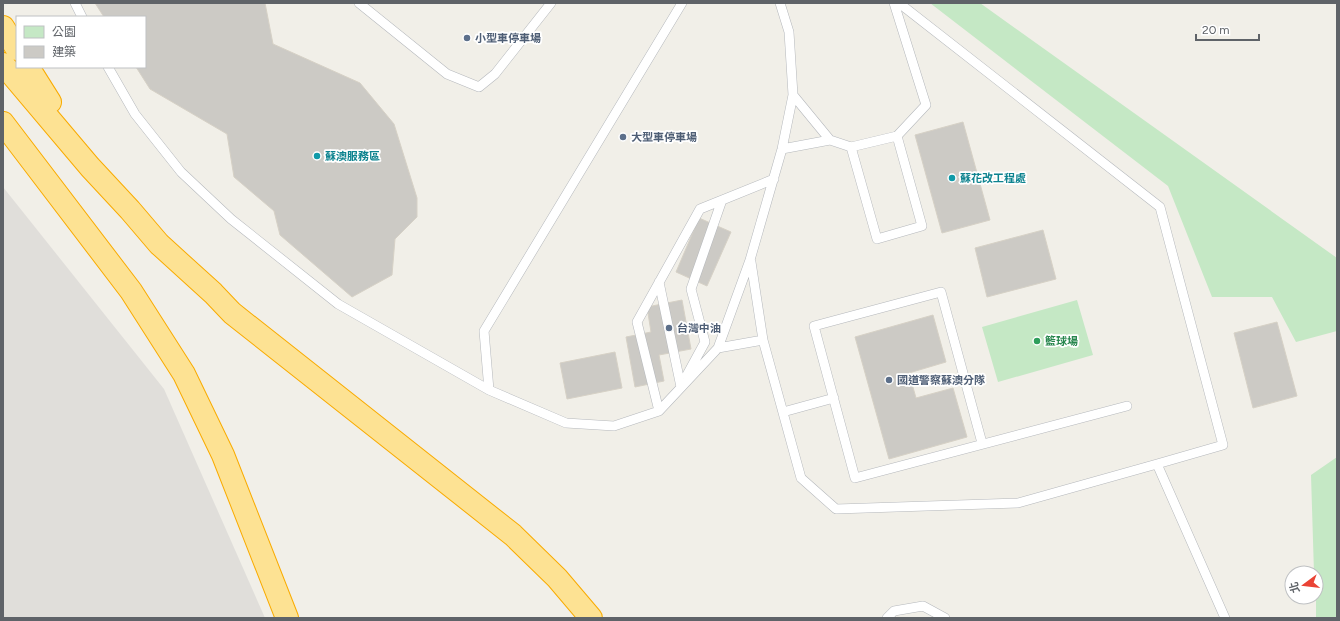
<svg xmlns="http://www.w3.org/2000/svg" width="1340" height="621" font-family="Figtree,'Noto Sans TC',sans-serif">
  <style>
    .industrial { fill: #e0deda }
    .green { fill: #c5e8c5 }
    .building { fill: #cccac5; stroke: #d6d1c6 }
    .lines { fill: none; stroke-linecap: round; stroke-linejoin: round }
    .lane-casing { stroke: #b5b8bc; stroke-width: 10 }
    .highway-casing { stroke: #f9ab00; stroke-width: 24 }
    .lane { stroke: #fff; stroke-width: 9 }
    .highway { stroke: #fde293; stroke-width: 22 }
    .service-dot { fill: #5c6f8a; stroke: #fff; stroke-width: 1.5 }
    .culture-dot { fill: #0f9aa8; stroke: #fff; stroke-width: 1.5 }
    .leisure-dot { fill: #2e9e5b; stroke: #fff; stroke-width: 1.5 }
    .labels { text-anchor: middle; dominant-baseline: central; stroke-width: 3.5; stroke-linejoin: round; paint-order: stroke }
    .service-label { font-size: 11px; font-weight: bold; fill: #4e5e75; stroke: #fff; text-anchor: start }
    .culture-label { font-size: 11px; font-weight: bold; fill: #0d838f; stroke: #fff; text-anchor: start }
    .leisure-label { font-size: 11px; font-weight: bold; fill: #27864d; stroke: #fff; text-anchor: start }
  </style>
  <rect width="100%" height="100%" fill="#f1efe8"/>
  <path class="industrial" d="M3,187L164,389L265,618H3Z"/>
  <path class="green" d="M930,3H980L1337,258V331L1296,342L1272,297H1212L1168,186Z
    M1077,300L1093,355L998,382L982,327Z
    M1337,457V618H1316V573H1314L1311,475Z"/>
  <path class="building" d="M95,3H265L273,44L360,83L394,124L417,198V217L395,239L392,275L352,297L280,235L274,211L234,177L227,134L150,89L136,67H145V17H104Z
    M963,122L990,220L942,233L915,135Z
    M699,218L731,232L707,286L676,272Z
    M1043,230L1056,279L987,297L975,248Z
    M682,300L691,349L659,355L664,381L635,387L626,337L651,332L647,307Z
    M933,315L946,362L909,373L916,398L953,388L967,437L889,459L855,337Z
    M1277,322L1297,396L1253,408L1234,333Z
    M615,352L622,388L567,399L560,363Z"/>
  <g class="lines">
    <defs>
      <path id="lane" d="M75,3L82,17
        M359,3L447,74L479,87L495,74L551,3
        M899,3L1160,207L1223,445L1157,464
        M108,67L135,114L181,172L231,219L338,304L489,390L566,423L614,426L659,411L718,348L750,260L782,149L793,95L789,32L780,3
        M793,95L830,140
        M851,147L877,239L922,226L897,136
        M782,149L830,140L851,147L897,136L926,105L894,3
        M751,262L763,340L801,478L836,509L1018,503L1157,464L1225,618
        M659,282L681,387
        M718,348L763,340
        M687,375L705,342L691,289L722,200
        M489,390L484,331L682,3
        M659,411L637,322L700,209L774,179
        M783,412L834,398
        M982,443L941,292L814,326L855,478L1127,406
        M887,618L894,611L923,606L945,618"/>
      <path id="highway" d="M3,27L17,49
        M3,64L90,167L130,210L159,244L213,293L232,313L513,535L557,578L591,618
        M28,67L50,102
        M3,123L131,291L184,374L223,455L287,618"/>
    </defs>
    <use href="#lane" class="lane-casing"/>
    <use href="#highway" class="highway-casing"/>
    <use href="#lane" class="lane"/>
    <use href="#highway" class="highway"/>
  </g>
  <g class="service-dot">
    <circle cx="467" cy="38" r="4"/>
    <circle cx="623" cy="137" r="4"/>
    <circle cx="669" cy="328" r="4"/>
    <circle cx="889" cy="380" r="4"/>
  </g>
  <g class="culture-dot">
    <circle cx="317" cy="156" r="4"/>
    <circle cx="952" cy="178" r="4"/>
  </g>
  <circle class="leisure-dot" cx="1037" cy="341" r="4"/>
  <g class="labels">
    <g class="service-label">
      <text x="475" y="38">小型車停車場</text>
      <text x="631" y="137">大型車停車場</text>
      <text x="677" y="328">台灣中油</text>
      <text x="897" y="380">國道警察蘇澳分隊</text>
    </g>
    <g class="culture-label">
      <text x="325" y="156">蘇澳服務區</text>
      <text x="960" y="178">蘇花改工程處</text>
    </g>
    <g class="leisure-label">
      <text x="1045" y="341">籃球場</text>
    </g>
  </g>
  <rect width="1340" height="621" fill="none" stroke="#5f6368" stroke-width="8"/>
  <rect x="16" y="16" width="130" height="52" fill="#ffffff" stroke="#bfc1c3"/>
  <rect x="24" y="26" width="20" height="12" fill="#c5e8c5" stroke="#bfc1c3"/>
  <text x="52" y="36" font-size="12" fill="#5f6368">公園</text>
  <rect x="24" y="46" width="20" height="12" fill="#cccac5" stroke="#bfc1c3"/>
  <text x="52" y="56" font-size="12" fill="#5f6368">建築</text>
  <g transform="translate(1304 585) rotate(255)"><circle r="19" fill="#ffffff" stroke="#bfc1c3"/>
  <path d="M0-3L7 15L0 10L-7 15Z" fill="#ea4335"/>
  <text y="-6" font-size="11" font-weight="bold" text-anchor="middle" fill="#5f6368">北</text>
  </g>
  <path d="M1196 34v6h63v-6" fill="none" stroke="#5f6368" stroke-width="2"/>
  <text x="1202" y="34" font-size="12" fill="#5f6368" stroke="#ffffff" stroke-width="3" paint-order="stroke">20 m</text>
</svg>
